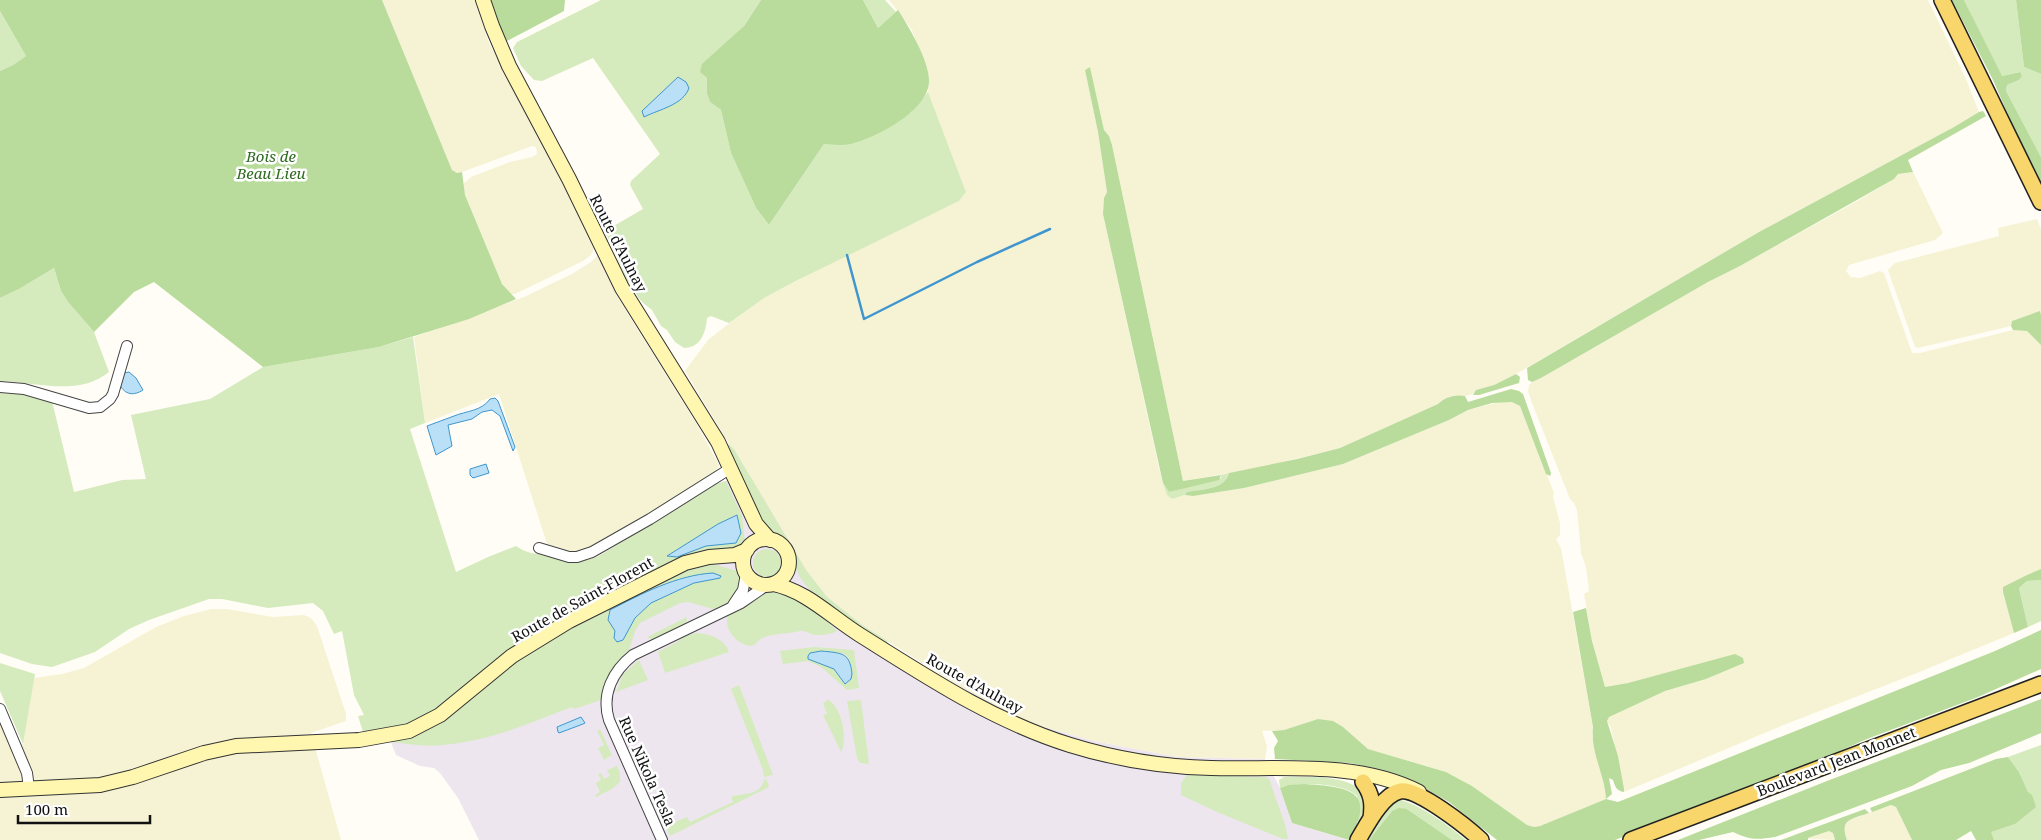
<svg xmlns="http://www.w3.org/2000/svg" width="2041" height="840" font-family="'Noto Serif',serif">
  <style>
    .industrial { fill: #eee6ef }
    .farmland { fill: #f6f3d4 }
    .green { fill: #d5ebbd; fill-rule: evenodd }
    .forest { fill: #b9dc9c }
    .water { fill: #b9e0f7; stroke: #3f96cf }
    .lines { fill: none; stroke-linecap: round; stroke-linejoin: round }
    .stream { stroke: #3f96cf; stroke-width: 2.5 }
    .street-casing { stroke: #444; stroke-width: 12 }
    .secondary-casing { stroke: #333; stroke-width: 16 }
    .primary-casing { stroke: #222; stroke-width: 18 }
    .street { stroke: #fff; stroke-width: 10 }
    .secondary { stroke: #fff6b0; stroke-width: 14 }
    .primary { stroke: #f9d66b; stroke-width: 15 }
    .labels { text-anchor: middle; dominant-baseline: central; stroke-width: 5; stroke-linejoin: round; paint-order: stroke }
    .park-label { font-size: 15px; font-style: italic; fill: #2f6b1f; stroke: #fff }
    .street-label { font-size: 15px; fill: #111; stroke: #fff }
  </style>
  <rect width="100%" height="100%" fill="#fffdf5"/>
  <path class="industrial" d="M746,471L889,644L955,684L1026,722L1094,741L1178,757L1265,759L1280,788L1292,823L1348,840H479L458,798L440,773L434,768L420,766L396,755L390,740L358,716L371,715L716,484L726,481Z"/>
  <path class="farmland" d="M382,0H475L489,43L563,181L594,248L591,255L583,261L515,294H511L502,284L465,195L463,188L464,183L471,177L510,162L532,157L537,154L536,147L532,146L462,172L457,173L452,170Z
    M889,0H1928L1966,79L1979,112L1954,127L1759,232L1516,374L1494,385L1476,390L1473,394L1465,396H1451L1441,401L1438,404L1340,448L1258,468L1183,481L1112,145L1109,136L1104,130L1090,67L1085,70L1098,132L1107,192L1104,198L1103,214L1159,468L1163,483L1172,499L1185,495L1193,496L1244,488L1343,464L1449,420L1468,410L1504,401L1512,402L1520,406L1554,493L1553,497L1560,523V535L1556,539L1561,548L1593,727L1592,735L1606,793V799L1540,826L1534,827L1527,825L1472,786L1446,772L1368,749L1343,727L1318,719L1284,730L1262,731L1267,746L1265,759L1178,757L1094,741L1026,722L955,684L862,625L827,597L806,570L734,449L729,444L685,371L708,340L746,310L764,298L847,255L959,201L966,192L928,92L929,79L912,30Z
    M1913,172L1943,233L1935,240L1849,265L1846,271L1851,277L1860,278L1880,271L1884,273L1912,353H1920L2013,330L2027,331L2041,345V569L2027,575L2003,592L2014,633L1912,675L1781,726L1624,792L1611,728L1607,721L1609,716L1665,691L1706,679L1743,663L1677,670L1628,683L1605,687L1592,641L1584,594L1589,591L1586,567L1581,553L1577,510L1574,503L1570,499L1532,403L1528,391L1529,385L1532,382L1541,378L1708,282L1740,266L1859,200L1894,179L1898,174Z
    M2037,219L2041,229V315L2040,312L2012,321L2011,326L1918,348L1915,347L1888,270L1895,263L1999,236L1998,228Z
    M598,255L618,298L696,423L719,465L716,471L631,525L581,552H573L547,544L499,394L425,423L414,337L524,297L572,274L591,262Z
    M211,609H227L273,617L304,615L311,618L317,626L346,714V721L311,733L341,840H0V723L9,747L23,744L33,678L62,674L84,668L156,627L184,616Z
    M1891,805L1896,807L1912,840H1847L1843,828L1849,820Z
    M1829,831L1833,833L1835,840L1807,839Z"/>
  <path class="green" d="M601,0H761L744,26L730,40L707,78V94L710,102L721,110L731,153L756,208L769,225L824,144L837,145L911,112L928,92L966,192L959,201L798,280L764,298L729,323L711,316L707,318C706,333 700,348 684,348L675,342L667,330L661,326L652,310L642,302L638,297L633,287L627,280L605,231L643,209L630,185L631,181L660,154L593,58L542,81L534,80L521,66L513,48L517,42Z
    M863,0H885L896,12L878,28Z
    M1964,0H2016L2024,67L2041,74V157L2006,91L2007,85L2019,80L2022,76L2019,72L2002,76L1997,68Z
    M0,11L26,56L13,65L0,71Z
    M54,268L61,291L68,302L94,332L109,372C78,397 36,382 0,381V298L19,289Z
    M413,337L425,423L410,429L456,572L488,557L516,546C530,555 532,552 546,556C568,562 575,564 597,557L716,484L726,481L742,516L745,543L742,546L672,565L443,707L408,726L364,735L358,716L364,715L354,695L342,631L334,634L323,611L313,603L268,608L222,599H209L149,620L129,629L95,652L52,667L32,664L0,653V393L25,394L52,401L74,492L122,480L146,479L131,415L210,399L263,367L379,347ZM733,516L736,543L706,546L677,557L668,555Z
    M729,444L734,449L806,570L827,597L862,625L886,640L889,644C857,628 820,608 800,577C793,566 796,554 787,542C782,536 777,536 771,532C768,530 765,527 763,524L726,447Z
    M1229,473C1225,490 1201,489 1187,492L1185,495L1172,499L1167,495L1163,483L1169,492L1221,478V475Z
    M753 563a14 14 0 1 1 28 0a14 14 0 1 1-28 0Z
    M700,564H713L737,571C750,587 728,606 713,609L688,602L680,603L640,623L636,629L629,650L613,668L603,688L601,700L574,709L572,707C530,723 487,742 442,745C426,747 409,744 392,742L393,740L522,654L683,569Z
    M2041,580V621L2028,627L2019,588L2027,581Z
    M773,590C796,591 821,615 837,631C830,635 818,636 811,634C807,633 805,630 800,631C789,634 774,633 762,638C758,640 756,646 750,646C736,644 723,628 728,615L768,591Z
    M687,617L686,624L652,640L647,637Z
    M697,633C710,634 725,639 729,652L665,673L658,652L679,641L682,637Z
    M814,647L854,650L859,688L847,690L821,667L808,661L783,664L780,651ZM821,651L844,654C852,664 857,675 845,684L834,669L823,665L810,653Z
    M639,660L648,680L616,692L623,674Z
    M0,663L35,674L23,744L0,691Z
    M739,685L773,775L764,777L763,770L731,689Z
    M827,699C842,706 848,739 841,752L823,715L827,714L823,703L827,701Z
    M861,700L869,764L860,763L857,758L847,701Z
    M600,729L612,755L604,760L598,748L604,745L597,731Z
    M2041,745V840H1994L1990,832L2015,824L2028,792L2019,772L2008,757Z
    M617,766L620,773V782L612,789L596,797L595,795L600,792L596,783L601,780L598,774L601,773L604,779L610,776L607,770Z
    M1187,775L1266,777L1270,780C1275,800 1285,818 1288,839H1283L1217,812L1181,795V783Z
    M1284,777C1309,777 1378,772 1365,816C1363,824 1355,833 1351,840H1349L1358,823L1357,796C1343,782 1298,782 1280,788L1279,780Z
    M766,778L769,787L670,836L666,826L687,817L690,822L733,802L731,797C741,793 751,796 760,788C763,785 763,781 766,778Z
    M1399,799C1424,807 1446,824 1466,840H1452L1407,809L1392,811L1369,840H1362L1391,802Z"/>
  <path class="forest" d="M0,0H382L452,170L457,173L462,172L465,195L502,284L516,299L469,319L379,347L263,367L154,282L134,292L94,332L68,302L61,291L54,268L19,289L0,298V71L13,65L26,56L0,11Z
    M489,0H565L564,11L505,42Z
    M761,0H863L878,28L898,10C909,27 928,59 929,79C931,109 879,136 854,143C845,146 834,145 824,144L769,225L756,208L731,153L721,110L710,102L707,94V78L700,72L702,64L744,26Z
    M1952,0H1964L2002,76L2020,72L2022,76L2019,80L2007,85L2006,91L2041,157V183L2027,158L1993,80Z
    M2016,0H2041V74L2024,67Z
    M1090,67L1104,130L1109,136L1112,145L1183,481L1221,475L1219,480L1169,492L1163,483L1103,214L1104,198L1107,192L1098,132L1085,70Z
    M1983,111L1986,116L1908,160L1913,172L1898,174L1894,179L1740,266L1708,282L1541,378L1532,382L1528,380L1527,368L1759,232L1954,127L1979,112Z
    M2040,311L2041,315V345L2027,331L2013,330L2011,326L2012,321Z
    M1516,374L1520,377L1519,383L1479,395H1473L1476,390L1494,385Z
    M1511,389L1519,391L1523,394L1551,473L1550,476L1546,474L1520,406L1512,402L1492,403L1468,410L1449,420L1343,464L1244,488L1193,496L1185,495L1187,492C1201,489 1225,490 1229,473L1297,459L1340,448L1438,404C1444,397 1456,394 1465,396L1468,402Z
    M2041,569V580L2027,581L2019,588L2028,627L2014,633L2003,592V587L2027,575Z
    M1586,608L1592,641L1605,687L1628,683L1735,654L1743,658L1744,663L1706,679L1665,691L1609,717L1607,721L1618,756L1624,789V792C1616,791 1615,786 1613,780L1609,778L1612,794L1606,799L1618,802L1995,651L2041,630V669L1978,697L1867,739L1794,771L1615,840H1497L1449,802L1417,784L1382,770L1350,763L1275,759L1274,748L1278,741L1272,731L1284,730L1318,719L1333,721L1343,727L1368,749L1446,772L1472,786L1527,825L1534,827L1540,826L1606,799C1605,775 1590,752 1593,727L1573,612Z
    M2041,699V733L1969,763L1941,770L1912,786L1775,837C1756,840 1750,840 1733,832L1699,840H1678L1827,781Z
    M2008,757L2019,772L2028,792L2032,795L2036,807L2015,824L1991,832L1994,840H1976L1971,831L1956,840H1912L1896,807L1891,805L1872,812L1870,808L1996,759Z
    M1304,784C1347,787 1378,789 1349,840L1292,823L1280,788L1289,785Z
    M1399,808L1407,809L1452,840H1369L1392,811Z
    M1865,809L1869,813C1852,819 1839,819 1847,840H1835L1833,833L1829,831L1808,838V840H1781Z"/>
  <path class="water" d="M678,77L686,82L689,88C683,105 660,109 644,117L642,111Z
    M129,372L136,378L143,390C134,396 125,395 120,385L124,373Z
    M495,398L498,401L515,447L513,451L500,416L492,410L482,412L472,419L448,425L452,446L436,455L427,426C436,423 445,419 454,416C466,411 482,411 490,399Z
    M486,464L489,473L473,478L470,475V469Z
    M737,515L741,533L736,543L706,546L677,557L667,556L718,524Z
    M713,573L721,576L720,578L694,583L651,603L635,618L623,640L617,642L614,638L615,631L608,620L610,610C641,594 677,575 713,573Z
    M821,651C841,653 850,652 852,674L851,679L845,684L834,669L808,659V656L810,653Z
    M581,717L585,723L583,724L559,733L558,732L557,727Z"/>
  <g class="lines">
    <path class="stream" d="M847,255L864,319L977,262L1050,229"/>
    <defs>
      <path id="street" d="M0,387L24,389L89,408L100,407L110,399L113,394L127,346
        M539,548L569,557H577L592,552L650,519L731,468
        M733,605L743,590L746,574
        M0,709L27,773L29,788
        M662,840L609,720C601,694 613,671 633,655L741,603L767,585"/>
      <path id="secondary" d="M483,0L492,26L509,66L569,179L622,288L718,442L756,524L770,540
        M743 562a23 23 0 1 1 46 0a23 23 0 1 1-46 0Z
        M773,584C807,591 831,617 860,635C927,677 993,721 1070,745C1115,759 1163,767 1211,768C1279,770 1356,760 1419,792
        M0,790L100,785L133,777L204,753L236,746L359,740L409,731L440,715L512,656L569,621L685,563L709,557L735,555L747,550"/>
      <path id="primary" d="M1942,0L2041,202
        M1363,782C1372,794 1373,804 1371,818
        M1358,840C1367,825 1382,795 1400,791C1417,787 1468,828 1481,840
        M1631,840L2041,684"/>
    </defs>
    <use href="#street" class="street-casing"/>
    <use href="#secondary" class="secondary-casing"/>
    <use href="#primary" class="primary-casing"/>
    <use href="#street" class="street"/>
    <use href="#secondary" class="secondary"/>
    <use href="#primary" class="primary"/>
  </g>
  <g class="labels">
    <g class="park-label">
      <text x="271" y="156">Bois de<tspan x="271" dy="17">Beau Lieu</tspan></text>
    </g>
    <g class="street-label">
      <text transform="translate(619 243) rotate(63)">Route d'Aulnay</text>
      <text transform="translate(582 599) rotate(-29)">Route de Saint-Florent</text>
      <text transform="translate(975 683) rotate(29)">Route d'Aulnay</text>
      <text transform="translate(1836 761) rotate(-21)">Boulevard Jean Monnet</text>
      <text transform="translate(648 771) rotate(66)">Rue Nikola Tesla</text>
    </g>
  </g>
  <path d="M18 815v8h132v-8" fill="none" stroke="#111111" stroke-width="2.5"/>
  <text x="25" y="815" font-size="15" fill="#111111" stroke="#ffffff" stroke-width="4" paint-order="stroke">100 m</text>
</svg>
